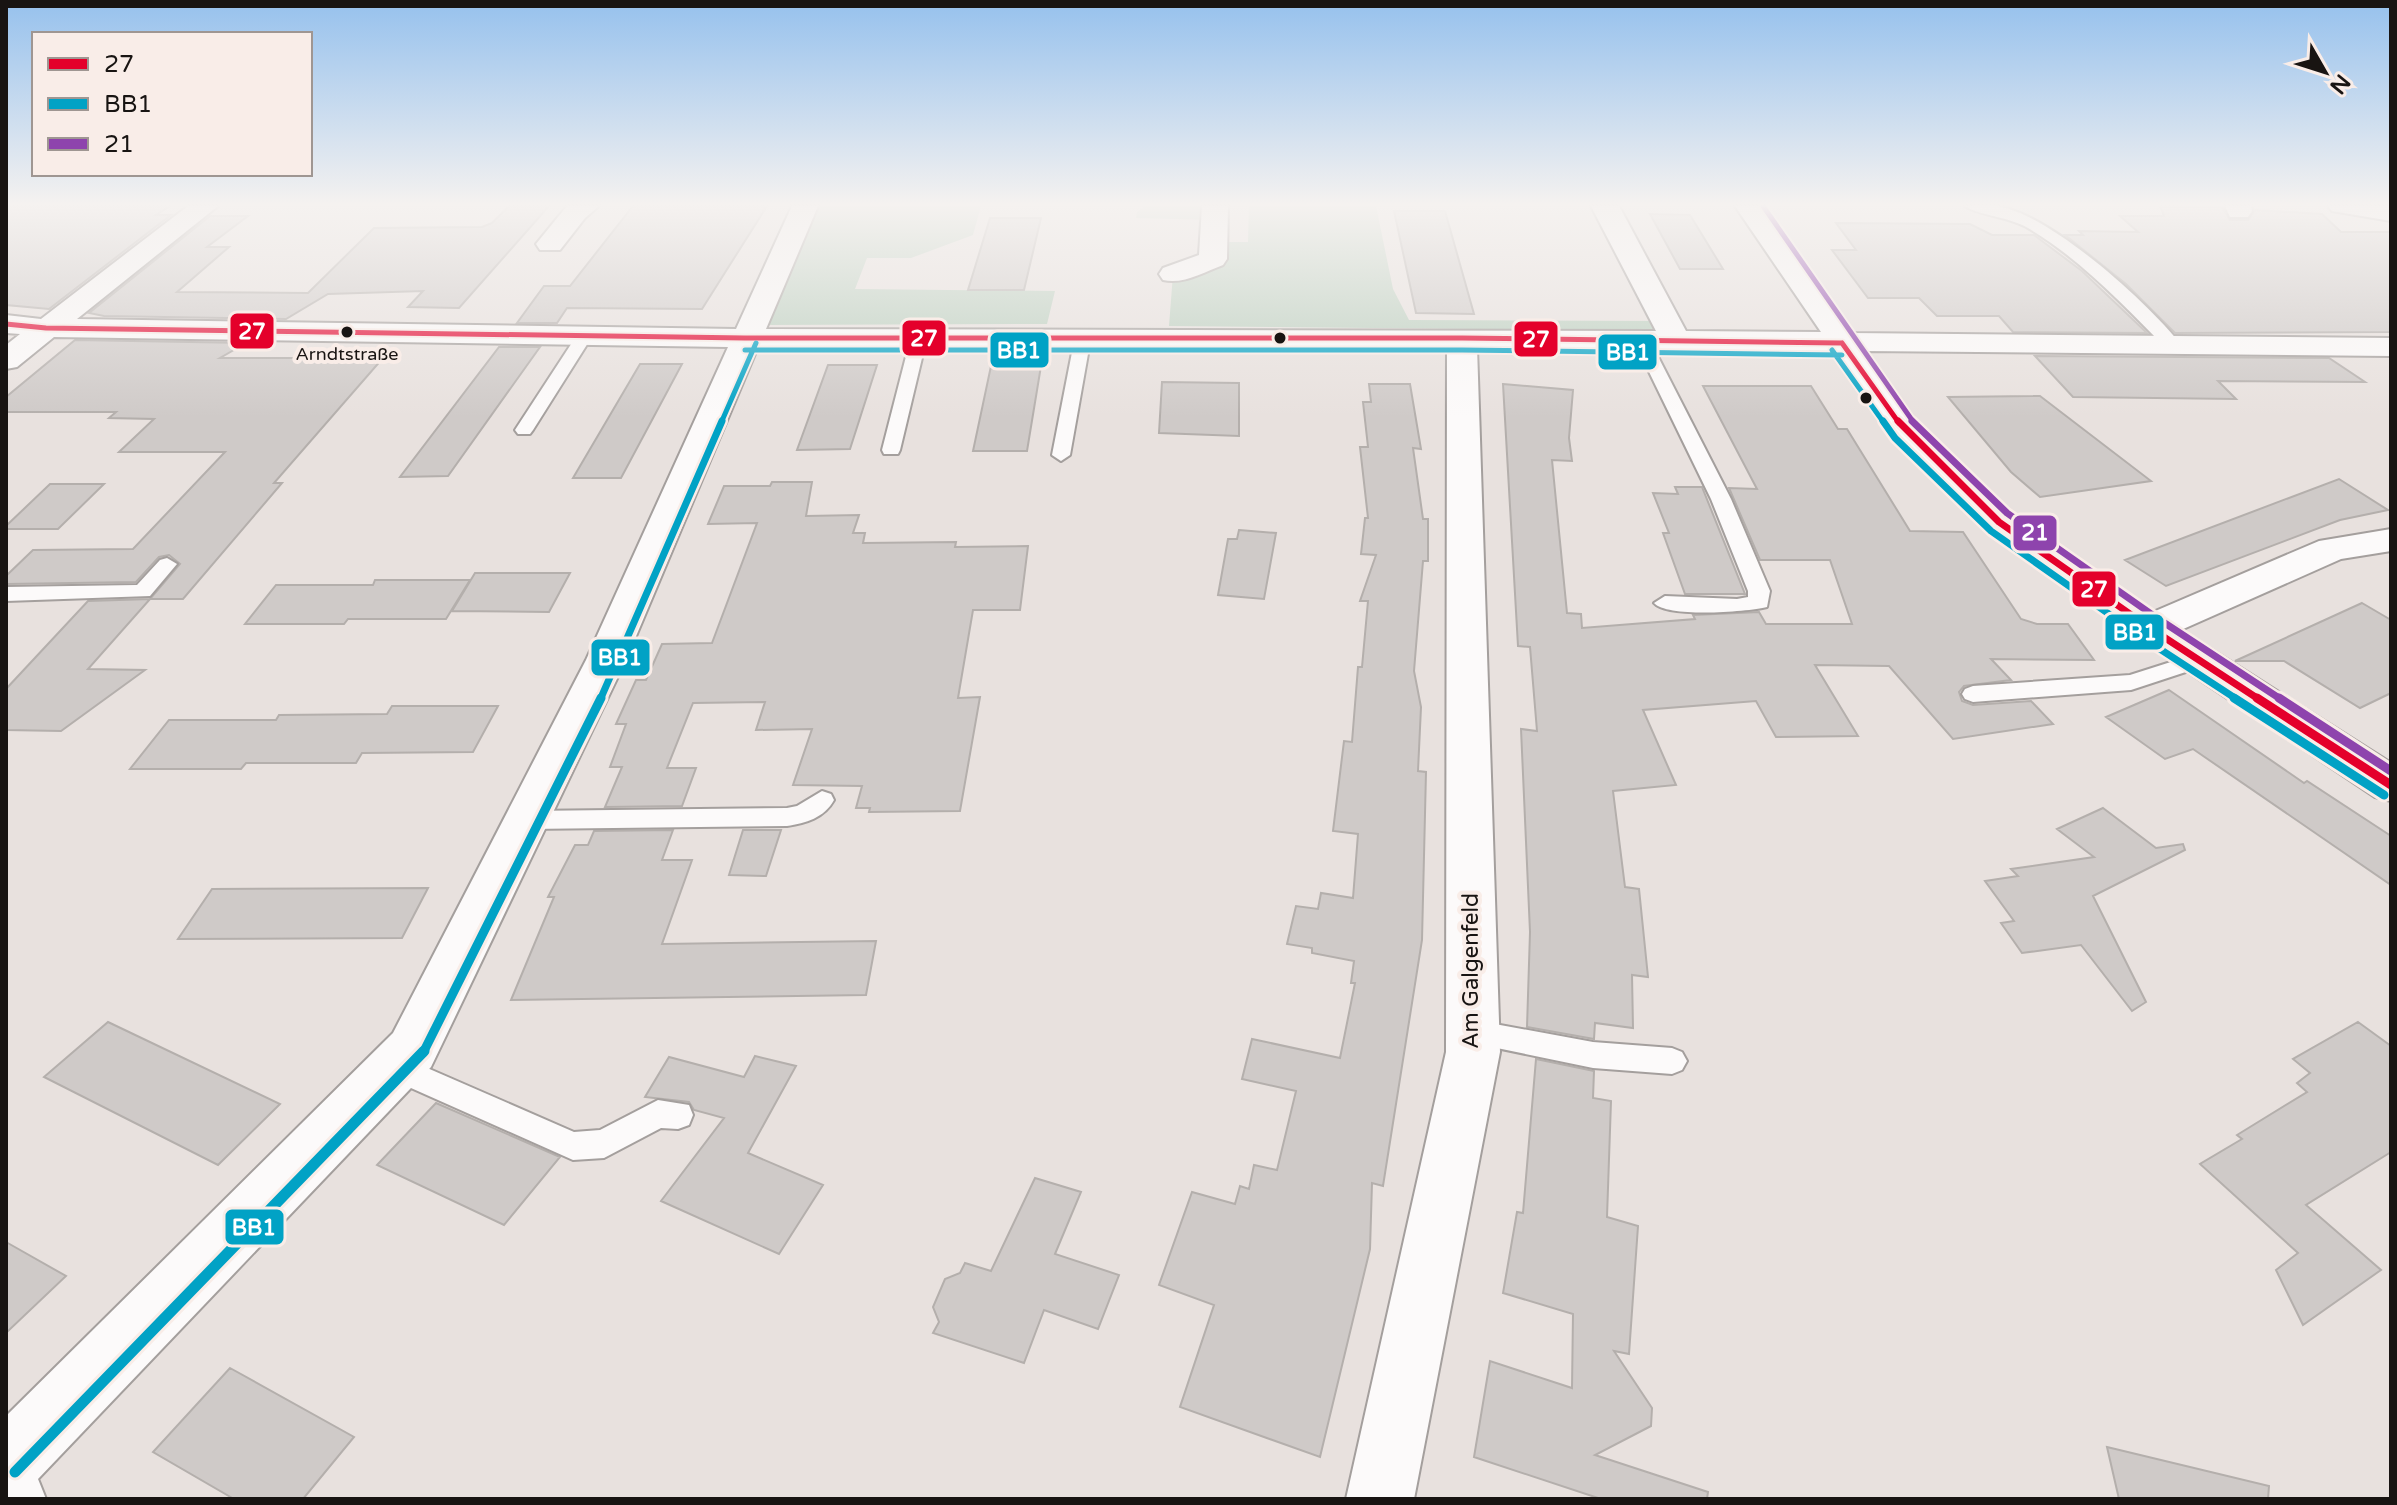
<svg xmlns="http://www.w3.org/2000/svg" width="2397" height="1505" font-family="'Varela Round',sans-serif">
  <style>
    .green { fill: #bbcfbf }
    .building { fill: #cfcac8; stroke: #b4afac; stroke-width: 2 }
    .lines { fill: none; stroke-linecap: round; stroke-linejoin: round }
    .lane-casing { stroke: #a49f9d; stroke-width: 4 }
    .street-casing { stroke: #a49f9d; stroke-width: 4 }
    .lane { fill: #fcfafa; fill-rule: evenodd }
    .street { fill: #fcfafa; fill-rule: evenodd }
    .bus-1-far2-casing { stroke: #f9ede8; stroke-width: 9 }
    .bus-1-far1-casing { stroke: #f9ede8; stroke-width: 12 }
    .bus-1-casing { stroke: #f9ede8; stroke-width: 15 }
    .bus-2-far3-casing { stroke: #f9ede8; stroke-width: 9 }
    .bus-2-far2-casing { stroke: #f9ede8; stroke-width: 12 }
    .bus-2-far1-casing { stroke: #f9ede8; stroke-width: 15 }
    .bus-2-casing { stroke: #f9ede8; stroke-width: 17 }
    .bus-3-far2-casing { stroke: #f9ede8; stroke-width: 9 }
    .bus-3-far1-casing { stroke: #f9ede8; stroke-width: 12 }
    .bus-3-casing { stroke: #f9ede8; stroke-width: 15 }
    .bus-1-far2 { stroke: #e4002b; stroke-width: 5 }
    .bus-1-far1 { stroke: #e4002b; stroke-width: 7 }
    .bus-1 { stroke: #e4002b; stroke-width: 9 }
    .bus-2-far3 { stroke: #01a2c5; stroke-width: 5 }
    .bus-2-far2 { stroke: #01a2c5; stroke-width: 7 }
    .bus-2-far1 { stroke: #01a2c5; stroke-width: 9 }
    .bus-2 { stroke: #01a2c5; stroke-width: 11 }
    .bus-3-far2 { stroke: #8e44ad; stroke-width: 5 }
    .bus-3-far1 { stroke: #8e44ad; stroke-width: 7 }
    .bus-3 { stroke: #8e44ad; stroke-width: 9 }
    .bus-dot { fill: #181412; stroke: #f9ede8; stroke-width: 3 }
    .labels { text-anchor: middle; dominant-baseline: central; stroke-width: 8; stroke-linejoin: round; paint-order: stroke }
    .far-bus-label { font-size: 18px; fill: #181412; stroke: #f9ede8 }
    .street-label { font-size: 22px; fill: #181412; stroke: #f9ede8 }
    .line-badge { stroke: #f9ede8; stroke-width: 3 }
    .badge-label { font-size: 22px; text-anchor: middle; font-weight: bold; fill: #fff }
  </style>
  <rect width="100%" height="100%" fill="#e8e1de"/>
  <path class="green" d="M805,206H981L973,235L911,258H867L855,289L1055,291L1047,324L751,325Z
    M1146,206H1215L1214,220L1136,218L1137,212Z
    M1249,206H1376L1393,289L1409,320L1666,321L1671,331L1169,326L1173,274L1212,259L1214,242H1248Z"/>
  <path class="building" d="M6,206H170L156,215H171L49,309L6,305Z
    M509,206H549L459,308L408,307L423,291L328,294L286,319L104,316L89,313L210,216H248L207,247H229L177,292L308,293L374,228L482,227L492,223Z
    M633,206H767L702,309L567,308L557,323H517L544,286H570Z
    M2160,206L2222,207L2230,220H2248L2255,210L2322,214L2341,232H2391V332L2175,333L2126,284L2065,235H2083L2079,231L2138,232L2120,216H2164Z
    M1394,211H1445L1474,314L1416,313Z
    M1650,214L1690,215L1723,269H1680Z
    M990,218H1041L1024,290H968Z
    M1836,223L1970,224L1992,235H2034L2082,271L2147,333L2013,332L1999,316H1937L1919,298H1868L1832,250H1856Z
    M75,340L246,343L220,358H383L274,483H282L183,599H150L88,669L145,670L61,731L6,730V689L88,601L150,599L180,564L169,555L159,557L136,582L6,584V576L33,550L133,549L225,452H119L154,419L109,418L116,412H6V397Z
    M499,347H540L448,476L400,477Z
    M2035,356L2329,358L2365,382L2218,381L2236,399L2073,397Z
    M640,364H682L621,478H573Z
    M828,365H877L850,449L797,450Z
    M991,366H1041L1027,451H973Z
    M1162,382L1239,383V436L1159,433Z
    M1369,384H1410L1421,449L1413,448L1423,519H1428V561H1423L1414,671L1421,707L1418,771L1426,772L1422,940L1383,1186L1372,1183L1370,1249L1320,1457L1180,1407L1214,1305L1159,1285L1192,1192L1235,1204L1240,1186L1249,1189L1254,1165L1277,1170L1296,1091L1242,1079L1252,1039L1340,1058L1355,983H1351L1354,961L1312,953V948L1287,944L1296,906L1318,909L1321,893L1353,898L1358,834L1333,831L1344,741L1352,742L1358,667H1362L1368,601H1360L1376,555L1361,554L1365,518H1368L1360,447H1368L1363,402H1371Z
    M1503,384L1573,390L1569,438L1572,461L1552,460L1567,613L1581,614L1582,628L1695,619L1693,615L1759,612L1766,624H1852L1830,560H1760L1729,488L1757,489L1703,386H1811L1838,429H1847L1910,531L1963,532L2021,619L2037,624H2068L2094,660L1991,659L2011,680L1964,686L1959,692L1962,701L1973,705L2031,701L2053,724L1953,739L1889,666L1815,665L1858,736L1776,737L1756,701L1643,710L1676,785L1613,791L1625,887L1639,889L1648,977L1632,975L1633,1028L1595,1023L1594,1039L1527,1027L1530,932L1521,729L1537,731L1530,647L1518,646Z
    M2040,396L2151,481L2040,497L2011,472L1948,397Z
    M2339,479L2388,510L2340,520L2166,586L2125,560Z
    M772,482H812L806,516L859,515L853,533H865L863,543L956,542L955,547L1028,546L1020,610H973L958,698L980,697L960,811L869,812L870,808H856L862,786L793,785L812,729L756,730L765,702L693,703L667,768H696L682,806L605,807L622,767H610L626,724H616L636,680H646L662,644L712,643L757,523L708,524L724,486H770Z
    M50,484H104L58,529H6V526Z
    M1675,487H1702L1745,594H1685L1663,533H1669L1653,493L1678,494Z
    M1239,530L1276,533L1264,599L1218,595L1228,539H1237Z
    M475,573H570L549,612L452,611Z
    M375,580H470L446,619H348L344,624H245L276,585H373Z
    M2362,603L2391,620V693L2360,708L2284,661H2235Z
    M2169,690L2304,783L2307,781L2391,836V885L2193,749L2165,759L2106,717Z
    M392,706H498L473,752L362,753L356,763H246L241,769H130L169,720H276L279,715L387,714Z
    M2103,808L2156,848L2183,844L2185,850L2093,896L2146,1002L2132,1011L2081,945L2022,953L2001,923L2014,921L1985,881L2018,876L2011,869L2094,857L2057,829Z
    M673,830L662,860H692L662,944L876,941L866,995L511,1000L554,897H548L575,845H588L594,831Z
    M743,830H781L766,876L729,875Z
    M428,888L402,938L178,939L212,889Z
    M108,1022L280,1104L218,1165L44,1077Z
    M2358,1022L2391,1046V1152L2306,1205L2381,1270L2303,1325L2276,1270L2298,1253L2200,1164L2242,1139L2237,1135L2307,1092L2297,1083L2310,1073L2293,1059Z
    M755,1056L796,1066L748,1153L823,1185L779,1254L661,1201L724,1118L694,1110L689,1102L645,1097L669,1057L744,1077Z
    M1536,1059L1594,1071L1593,1098L1611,1101L1607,1217L1638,1226L1629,1354L1614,1351L1652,1408L1651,1426L1595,1455L1708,1492L1707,1499H1601L1474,1457L1490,1361L1572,1388L1573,1314L1503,1293L1517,1212L1523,1213Z
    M436,1103L560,1157L504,1225L377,1165Z
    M1035,1178L1081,1192L1055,1254L1119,1275L1098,1329L1044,1310L1024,1363L933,1333L939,1322L933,1307L945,1279L960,1273L965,1263L991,1271Z
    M6,1242L66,1276L6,1333Z
    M230,1368L354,1437L303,1499H234L153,1452Z
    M2107,1447L2269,1486L2268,1499H2119Z"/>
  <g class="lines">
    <defs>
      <path id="lane" d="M1965,206C1977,206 1991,204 2002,207C2055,219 2149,303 2182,346L2180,350H2168C2124,306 2082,260 2028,228C2010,217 1977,215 1965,206Z
        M585,330L593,335L533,430L530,434H518L515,430L579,332Z
        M919,332L927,337L900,450L898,454H884L882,450L911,337Z
        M1083,332L1091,337L1070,455L1061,461L1052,455L1075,337Z
        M1642,336L1650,341L1731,499L1770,591L1767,607C1747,612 1667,618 1654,603L1665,596L1737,599L1748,597V591L1711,499L1634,341Z
        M167,558L177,564L150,596L6,601V587L137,585L160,560Z
        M2199,653L2207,655L2210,660L2207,665L2131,690L1973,702L1965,699L1962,694L1965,689L1973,686L2130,675Z
        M822,791L831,794L834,800C824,818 806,823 787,826L527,829L518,827L514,820L518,813L527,811L787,808L797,806Z
        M1473,1020L1593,1042L1672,1048L1682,1052L1687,1061L1682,1070L1672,1074L1593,1068L1463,1041L1458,1032L1463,1023Z
        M395,1054L574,1132L600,1130L658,1100L689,1105L693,1115L689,1125L678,1129L661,1128L604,1158L573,1160L384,1076L380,1067L384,1058Z"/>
      <path id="street" d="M188,206H218L77,319L736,329L792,206H818L766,329L1656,331L1591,206H1619L1686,331L1821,332L1735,206H1761L1851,333L2391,338V356L1864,351L1916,423L2012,514L2153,612L2319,541L2391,529V551L2341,559L2181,630L2391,763V801L2375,797L2136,637L1986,530L1892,437L1833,351L1477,347L1500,1052L1414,1499H1346L1446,1052L1447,347H758L626,660L431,1067L38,1479L46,1499H6V1416L393,1033L586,660L728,347L54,337L17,367L6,369V345L20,334L6,333V315L41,319Z
        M567,206H599L585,218L560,250H540L536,244Z
        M1202,206H1228L1227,259L1223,265C1204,272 1183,285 1163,280L1159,274L1163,268L1199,255Z
        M2225,206H2251L2252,211L2248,217H2230Z
        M2328,206H2391V221L2332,211Z"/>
    </defs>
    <use href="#lane" class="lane-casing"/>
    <use href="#street" class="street-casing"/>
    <use href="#lane" class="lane"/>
    <use href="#street" class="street"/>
    <defs>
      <path id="bus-1-far2" d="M6,324L46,328L745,338H1462L1842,343
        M1842,343L1899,423"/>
      <path id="bus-1-far1" d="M1898,421L1999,522L2150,628L2260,700"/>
      <path id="bus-1" d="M2257,698L2391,785"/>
      <path id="bus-2-far3" d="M745,350H1462L1842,355
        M1832,350L1884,423
        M721,423L756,343"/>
      <path id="bus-2-far2" d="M1883,421L1895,438L1991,531L2143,638L2238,700
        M600,700L722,421"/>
      <path id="bus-2-far1" d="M2234,698L2384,795
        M423,1053L601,698"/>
      <path id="bus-2" d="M15,1472L424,1051"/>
      <path id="bus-3-far2" d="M1763,206L1914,423"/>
      <path id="bus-3-far1" d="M1912,421L2007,513L2157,618L2282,700"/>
      <path id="bus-3" d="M2279,698L2391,771"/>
    </defs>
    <use href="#bus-1-far2" class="bus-1-far2-casing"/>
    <use href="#bus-1-far1" class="bus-1-far1-casing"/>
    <use href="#bus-1" class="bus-1-casing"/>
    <use href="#bus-2-far3" class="bus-2-far3-casing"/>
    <use href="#bus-2-far2" class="bus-2-far2-casing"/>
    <use href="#bus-2-far1" class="bus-2-far1-casing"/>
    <use href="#bus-2" class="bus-2-casing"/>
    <use href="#bus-3-far2" class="bus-3-far2-casing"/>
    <use href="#bus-3-far1" class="bus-3-far1-casing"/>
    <use href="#bus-3" class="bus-3-casing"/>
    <use href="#bus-1-far2" class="bus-1-far2"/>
    <use href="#bus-1-far1" class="bus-1-far1"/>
    <use href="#bus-1" class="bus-1"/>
    <use href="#bus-2-far3" class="bus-2-far3"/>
    <use href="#bus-2-far2" class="bus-2-far2"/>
    <use href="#bus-2-far1" class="bus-2-far1"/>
    <use href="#bus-2" class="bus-2"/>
    <use href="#bus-3-far2" class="bus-3-far2"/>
    <use href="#bus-3-far1" class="bus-3-far1"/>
    <use href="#bus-3" class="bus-3"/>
  </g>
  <linearGradient id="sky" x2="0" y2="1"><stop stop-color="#96c1ed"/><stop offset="0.49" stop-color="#f5f2f0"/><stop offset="1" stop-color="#f5f2f0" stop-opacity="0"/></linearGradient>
  <rect width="2397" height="417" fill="url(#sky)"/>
  <g class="bus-dot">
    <circle cx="347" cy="332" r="7"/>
    <circle cx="1280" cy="338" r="7"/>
    <circle cx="1866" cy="398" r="7"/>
  </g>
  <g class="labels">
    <g class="far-bus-label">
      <text x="347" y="354">Arndtstraße</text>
    </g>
    <g class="street-label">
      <text transform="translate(1471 971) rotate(-90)">Am Galgenfeld</text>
    </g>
  </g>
  <g class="line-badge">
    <rect x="229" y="312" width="46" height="38" rx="8" fill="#e4002b"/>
    <rect x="901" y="319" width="46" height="38" rx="8" fill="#e4002b"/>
    <rect x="1513" y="320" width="46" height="38" rx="8" fill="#e4002b"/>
    <rect x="989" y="331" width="61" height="38" rx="8" fill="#01a2c5"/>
    <rect x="1597" y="333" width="61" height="38" rx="8" fill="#01a2c5"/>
    <rect x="2012" y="514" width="46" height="38" rx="8" fill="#8e44ad"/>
    <rect x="2071" y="570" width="46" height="38" rx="8" fill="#e4002b"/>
    <rect x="2104" y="613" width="61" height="38" rx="8" fill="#01a2c5"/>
    <rect x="590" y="638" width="61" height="39" rx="8" fill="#01a2c5"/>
    <rect x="224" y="1208" width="61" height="38" rx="8" fill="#01a2c5"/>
  </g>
  <g class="badge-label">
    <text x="252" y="339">27</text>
    <text x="924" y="346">27</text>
    <text x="1536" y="347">27</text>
    <text x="1019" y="358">BB1</text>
    <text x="1628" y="360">BB1</text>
    <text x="2035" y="540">21</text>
    <text x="2094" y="597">27</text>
    <text x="2135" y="640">BB1</text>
    <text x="620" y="665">BB1</text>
    <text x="254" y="1235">BB1</text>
  </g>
  <rect width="2397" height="1505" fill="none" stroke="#181412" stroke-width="16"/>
  <rect x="32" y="32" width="280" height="144" fill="#f9ede8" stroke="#9f9692" stroke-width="2"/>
  <rect x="48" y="58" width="40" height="12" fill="#e4002b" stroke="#9f9692" stroke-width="2"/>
  <text x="104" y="72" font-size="24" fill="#181412">27</text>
  <rect x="48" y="98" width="40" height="12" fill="#01a2c5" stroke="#9f9692" stroke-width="2"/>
  <text x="104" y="112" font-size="24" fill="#181412">BB1</text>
  <rect x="48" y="138" width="40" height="12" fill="#8e44ad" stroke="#9f9692" stroke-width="2"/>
  <text x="104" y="152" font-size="24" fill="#181412">21</text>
  <g transform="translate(2325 72) rotate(129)" stroke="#f9ede8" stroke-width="6" paint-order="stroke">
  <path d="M0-6L14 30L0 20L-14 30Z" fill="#181412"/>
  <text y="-12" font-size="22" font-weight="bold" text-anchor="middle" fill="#181412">N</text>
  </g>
</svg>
